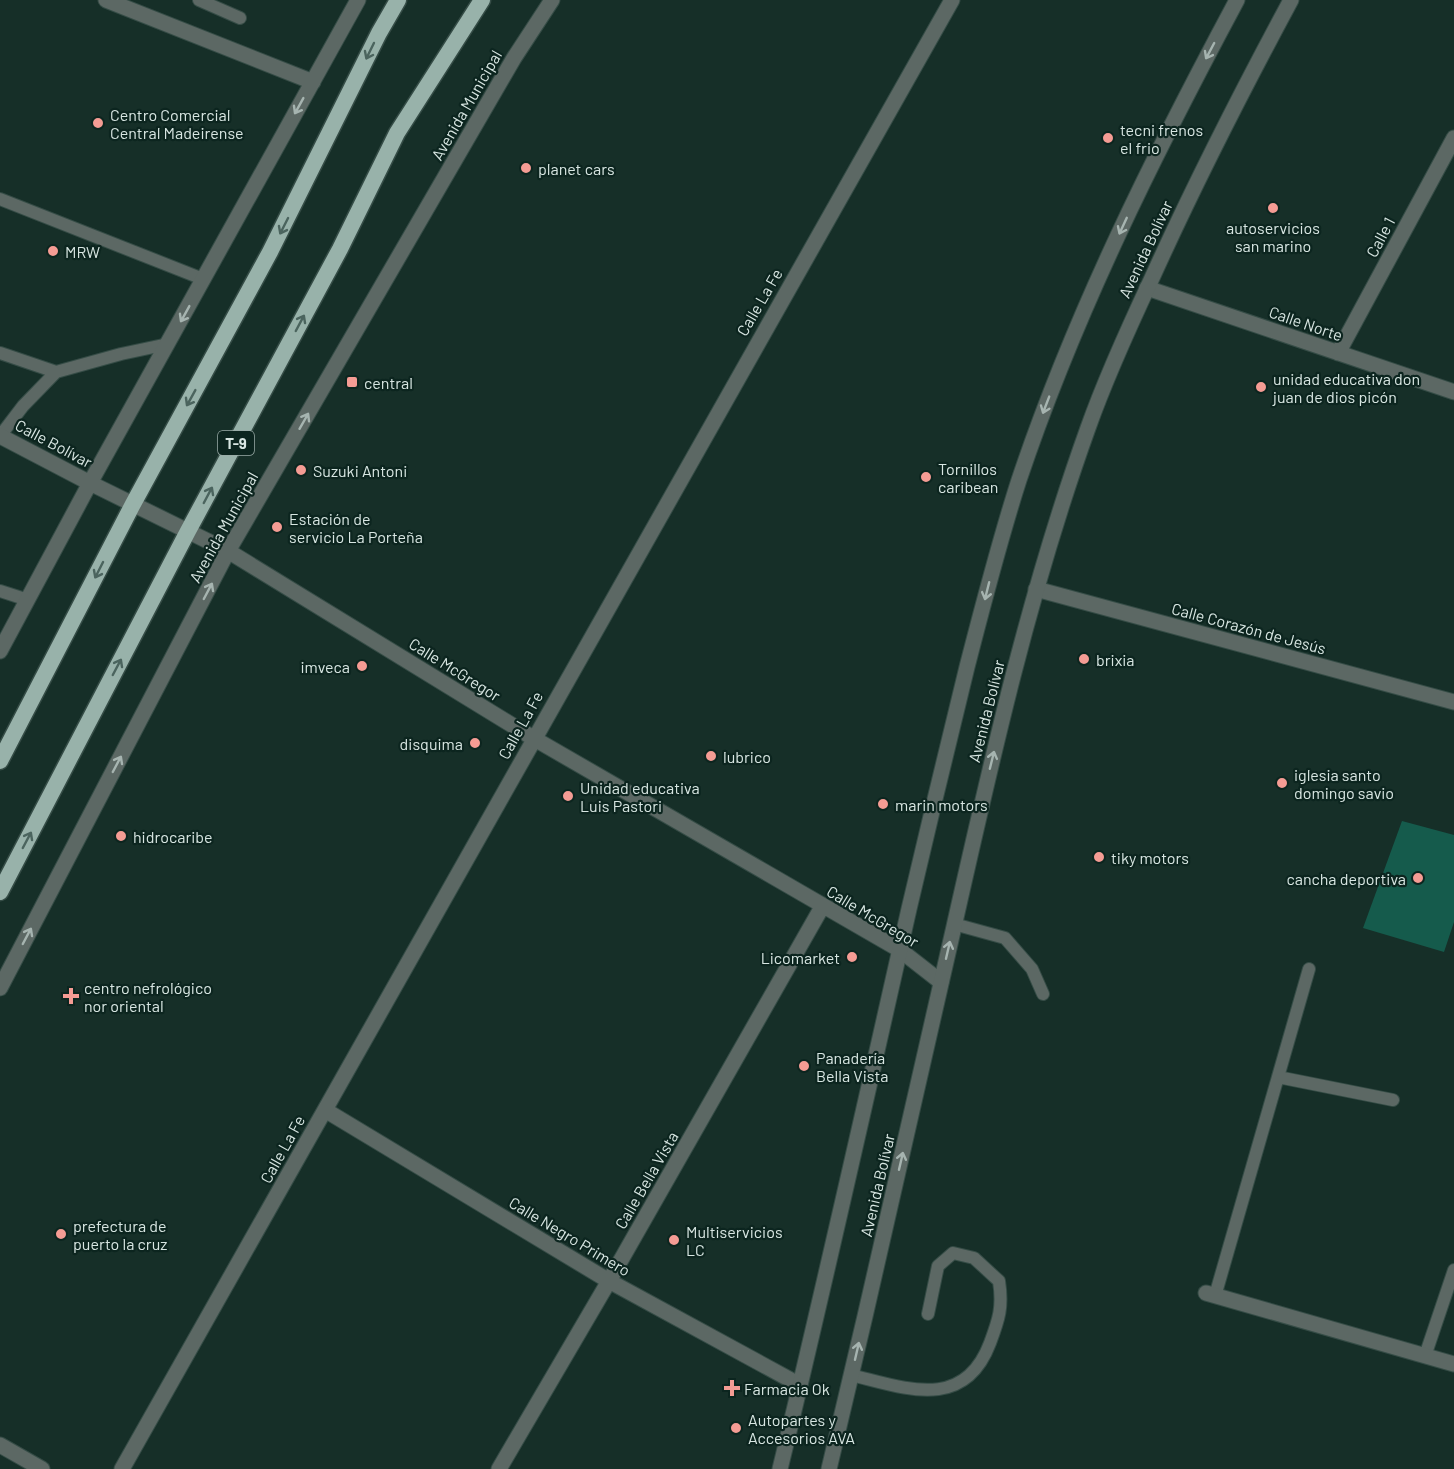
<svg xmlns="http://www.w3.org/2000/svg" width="1454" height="1469" font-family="Barlow,sans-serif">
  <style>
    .green { fill: #155b4c }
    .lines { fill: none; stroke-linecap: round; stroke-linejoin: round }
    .service-casing { stroke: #354c46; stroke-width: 14 }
    .minor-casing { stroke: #354c46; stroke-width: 17 }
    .tertiary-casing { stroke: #354c46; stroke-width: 17 }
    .trunk-casing { stroke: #354c46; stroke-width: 19 }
    .service { stroke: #5c6864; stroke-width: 12 }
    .minor { stroke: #5c6864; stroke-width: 15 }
    .tertiary { stroke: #5c6864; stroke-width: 15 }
    .trunk { stroke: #98b2aa; stroke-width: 16 }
    .oneway { stroke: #4b645e }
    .oneway2 { stroke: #a6b4b0 }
    .poi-dot { fill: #f59c94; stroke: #0c251f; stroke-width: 2 }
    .labels { text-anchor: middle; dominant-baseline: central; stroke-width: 4.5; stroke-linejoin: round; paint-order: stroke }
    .shield { fill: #0c251f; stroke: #9baca8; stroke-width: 1.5 }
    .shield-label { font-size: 15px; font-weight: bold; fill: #d8e6e2 }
    .street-label { font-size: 16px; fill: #d8e6e2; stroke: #0c251f }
    .poi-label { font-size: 16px; fill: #d8e6e2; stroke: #0c251f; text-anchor: start }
  </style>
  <rect width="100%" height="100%" fill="#162f28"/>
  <path class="green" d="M1402,821L1454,835V922L1444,952L1363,928Z"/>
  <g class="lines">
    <defs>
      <path id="service" d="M199,0L240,18
        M0,199L203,279
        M0,353L56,372
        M0,436L23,406L56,372L121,354L168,344
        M0,591L28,600
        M954,924L1005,938L1032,969L1043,994
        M1278,1077L1393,1100
        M1215,1296L1309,969
        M1425,1356L1454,1270
        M851,1375C905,1388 964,1412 990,1343C999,1319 1003,1307 999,1281L974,1258L953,1253L938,1266L928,1314"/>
      <path id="minor" d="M106,0L313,82
        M1147,288L1454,392
        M1338,353L1454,138
        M0,436L90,483L228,551L533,738L900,950L941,982
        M1036,589L1454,702
        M0,651L90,483L358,0
        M0,988L228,551L514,58L552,0
        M325,1110L609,1281L800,1385
        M1206,1293L1454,1364
        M0,1445L42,1469
        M122,1469L952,0
        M499,1469L609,1281L822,907"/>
      <path id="tertiary" d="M780,1469C825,1283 867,1096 909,909C928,828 947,748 967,667C983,605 999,542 1019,480C1075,313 1154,155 1237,0
        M829,1469C872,1290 912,1110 953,931C991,762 1029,592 1088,428C1106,377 1129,327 1152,278C1195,183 1242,91 1291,0"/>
      <path id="trunk" d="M0,761L133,504L270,252L379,33L398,0
        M0,892L188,531L340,249L397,133L482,0"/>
    </defs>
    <use href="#service" class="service-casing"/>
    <use href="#minor" class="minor-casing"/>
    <use href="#tertiary" class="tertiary-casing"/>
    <use href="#trunk" class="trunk-casing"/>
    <use href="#service" class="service"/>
    <use href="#minor" class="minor"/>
    <use href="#tertiary" class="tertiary"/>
    <use href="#trunk" class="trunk"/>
  </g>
  <defs><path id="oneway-shaft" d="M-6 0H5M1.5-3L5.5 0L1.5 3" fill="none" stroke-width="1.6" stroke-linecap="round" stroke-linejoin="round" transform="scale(1.5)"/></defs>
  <g class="oneway">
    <use href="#oneway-shaft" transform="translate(370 51) rotate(116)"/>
    <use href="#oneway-shaft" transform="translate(284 226) rotate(117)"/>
    <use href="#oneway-shaft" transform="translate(300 323) rotate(-62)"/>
    <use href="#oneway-shaft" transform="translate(191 398) rotate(119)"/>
    <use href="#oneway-shaft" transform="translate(208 495) rotate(-62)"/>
    <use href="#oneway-shaft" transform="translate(99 570) rotate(117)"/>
    <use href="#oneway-shaft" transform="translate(117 667) rotate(-62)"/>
    <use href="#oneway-shaft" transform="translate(27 840) rotate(-62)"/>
  </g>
  <g class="oneway2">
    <use href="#oneway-shaft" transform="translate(1210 51) rotate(118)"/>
    <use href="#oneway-shaft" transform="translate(299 106) rotate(119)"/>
    <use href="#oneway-shaft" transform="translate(1123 226) rotate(115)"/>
    <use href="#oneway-shaft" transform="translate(185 314) rotate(119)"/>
    <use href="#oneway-shaft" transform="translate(1046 405) rotate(111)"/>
    <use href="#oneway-shaft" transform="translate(304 421) rotate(-60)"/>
    <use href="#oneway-shaft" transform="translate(208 591) rotate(-62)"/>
    <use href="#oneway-shaft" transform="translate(987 591) rotate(104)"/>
    <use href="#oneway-shaft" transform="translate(992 760) rotate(-76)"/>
    <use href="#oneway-shaft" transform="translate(117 764) rotate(-62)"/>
    <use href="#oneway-shaft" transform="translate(27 936) rotate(-62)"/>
    <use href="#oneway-shaft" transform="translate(948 950) rotate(-77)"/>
    <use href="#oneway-shaft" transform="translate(901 1161) rotate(-77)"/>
    <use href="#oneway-shaft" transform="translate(857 1351) rotate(-77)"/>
  </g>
  <g class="poi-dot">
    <circle cx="98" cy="123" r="6"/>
    <circle cx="1108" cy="138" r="6"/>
    <circle cx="526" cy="168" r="6"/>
    <circle cx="1273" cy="208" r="6"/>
    <circle cx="53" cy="251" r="6"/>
    <rect x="346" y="376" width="12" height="12" rx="3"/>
    <circle cx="1261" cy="387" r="6"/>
    <circle cx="301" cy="470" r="6"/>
    <circle cx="926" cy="477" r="6"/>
    <circle cx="277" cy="527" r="6"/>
    <circle cx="1084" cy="659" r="6"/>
    <circle cx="362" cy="666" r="6"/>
    <circle cx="475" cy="743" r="6"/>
    <circle cx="711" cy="756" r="6"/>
    <circle cx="1282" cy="783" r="6"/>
    <circle cx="568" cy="796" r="6"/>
    <circle cx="883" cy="804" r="6"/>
    <circle cx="121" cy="836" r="6"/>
    <circle cx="1099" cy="857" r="6"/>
    <circle cx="1418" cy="878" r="6"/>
    <circle cx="852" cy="957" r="6"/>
    <path d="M68 987h6v6h6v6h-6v6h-6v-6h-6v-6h6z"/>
    <circle cx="804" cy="1066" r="6"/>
    <circle cx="61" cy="1234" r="6"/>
    <circle cx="674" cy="1240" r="6"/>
    <path d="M729 1379h6v6h6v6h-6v6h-6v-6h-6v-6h6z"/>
    <circle cx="736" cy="1428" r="6"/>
  </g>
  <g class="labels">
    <rect class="shield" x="218" y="431" width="36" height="24" rx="4.5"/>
    <g class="shield-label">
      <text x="236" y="443">T-9</text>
    </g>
    <g class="street-label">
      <text transform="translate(466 105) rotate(-60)">Avenida Municipal</text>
      <text transform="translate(1380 237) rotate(-62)">Calle 1</text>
      <text transform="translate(1145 249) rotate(-65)">Avenida Bolívar</text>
      <text transform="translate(759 302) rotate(-60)">Calle La Fe</text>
      <text transform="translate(1306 323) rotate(19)">Calle Norte</text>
      <text transform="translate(54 443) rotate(28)">Calle Bolívar</text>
      <text transform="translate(223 527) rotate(-61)">Avenida Municipal</text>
      <text transform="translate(1249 628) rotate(15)">Calle Corazón de Jesús</text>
      <text transform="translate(455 669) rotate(32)">Calle McGregor</text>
      <text transform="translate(986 711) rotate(-76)">Avenida Bolívar</text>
      <text transform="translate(520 725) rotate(-61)">Calle La Fe</text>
      <text transform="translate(873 916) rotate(31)">Calle McGregor</text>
      <text transform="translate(282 1149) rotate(-61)">Calle La Fe</text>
      <text transform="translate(646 1180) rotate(-60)">Calle Bella Vista</text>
      <text transform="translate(877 1185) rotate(-77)">Avenida Bolívar</text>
      <text transform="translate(570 1236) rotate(31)">Calle Negro Primero</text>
    </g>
    <g class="poi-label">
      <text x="110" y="114">Centro Comercial<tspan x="110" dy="18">Central Madeirense</tspan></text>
      <text x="1120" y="129">tecni frenos<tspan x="1120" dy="18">el frio</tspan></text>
      <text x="538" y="168">planet cars</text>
      <text x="1273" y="227" text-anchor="middle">autoservicios<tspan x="1273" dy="18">san marino</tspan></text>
      <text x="65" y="251">MRW</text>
      <text x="1273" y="378">unidad educativa don<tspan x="1273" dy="18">juan de dios picón</tspan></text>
      <text x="364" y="382">central</text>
      <text x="938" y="468">Tornillos<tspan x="938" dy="18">caribean</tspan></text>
      <text x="313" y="470">Suzuki Antoni</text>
      <text x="289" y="518">Estación de<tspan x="289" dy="18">servicio La Porteña</tspan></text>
      <text x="1096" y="659">brixia</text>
      <text x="350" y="666" text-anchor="end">imveca</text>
      <text x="463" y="743" text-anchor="end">disquima</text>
      <text x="723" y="756">lubrico</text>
      <text x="1294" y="774">iglesia santo<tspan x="1294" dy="18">domingo savio</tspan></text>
      <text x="580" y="787">Unidad educativa<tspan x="580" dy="18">Luis Pastori</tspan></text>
      <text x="895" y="804">marin motors</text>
      <text x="133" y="836">hidrocaribe</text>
      <text x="1111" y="857">tiky motors</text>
      <text x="1406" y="878" text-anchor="end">cancha deportiva</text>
      <text x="840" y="957" text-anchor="end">Licomarket</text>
      <text x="84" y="987">centro nefrológico<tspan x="84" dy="18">nor oriental</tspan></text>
      <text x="816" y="1057">Panadería<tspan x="816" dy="18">Bella Vista</tspan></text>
      <text x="73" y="1225">prefectura de<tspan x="73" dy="18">puerto la cruz</tspan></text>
      <text x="686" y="1231">Multiservicios<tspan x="686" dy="18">LC</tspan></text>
      <text x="744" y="1388">Farmacia Ok</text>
      <text x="748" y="1419">Autopartes y<tspan x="748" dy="18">Accesorios AVA</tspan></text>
    </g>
  </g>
</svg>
